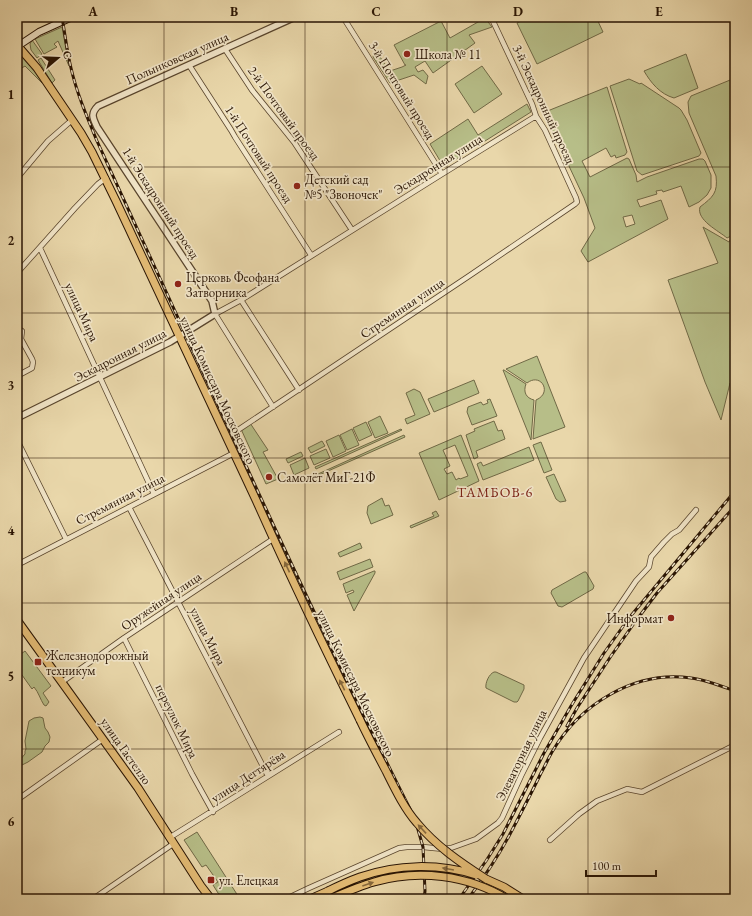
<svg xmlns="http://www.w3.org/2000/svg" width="752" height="916" font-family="'EB Garamond',serif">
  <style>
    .green { fill: #b7be88; stroke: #706946; fill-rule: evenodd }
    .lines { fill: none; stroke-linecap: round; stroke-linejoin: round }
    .minor-casing { stroke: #59452d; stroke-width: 6 }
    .tertiary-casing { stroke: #59452d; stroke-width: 8 }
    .secondary-casing { stroke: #291403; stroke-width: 8 }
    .primary-casing { stroke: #291403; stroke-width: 9 }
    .minor { stroke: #f1e5c8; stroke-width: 4.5 }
    .tertiary { stroke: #f1e5c8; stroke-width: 5.5 }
    .secondary { stroke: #f1e5c8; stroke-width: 6 }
    .primary { stroke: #e4bc75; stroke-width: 7 }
    .rail-casing { stroke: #291403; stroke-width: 3 }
    .rail { stroke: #f1e5c8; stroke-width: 1.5; stroke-dasharray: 4.5; stroke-linecap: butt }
    .primary-bridge-casing { stroke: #291403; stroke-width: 9; stroke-linecap: butt }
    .primary-bridge { stroke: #e4bc75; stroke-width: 7 }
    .oneway { fill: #86683c }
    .grid { fill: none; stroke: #291403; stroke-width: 1; stroke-opacity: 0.55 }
    .poi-dot { fill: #8f2418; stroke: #f1e5c8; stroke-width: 1.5 }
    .labels { text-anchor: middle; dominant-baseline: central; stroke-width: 3.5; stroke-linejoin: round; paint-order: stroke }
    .poi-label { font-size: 13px; fill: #291403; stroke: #f1e5c8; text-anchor: start }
    .street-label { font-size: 13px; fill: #291403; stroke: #f1e5c8 }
    .neighbourhood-label { font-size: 14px; letter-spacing: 1px; fill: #7a1f14; stroke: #f1e5c8 }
    .neatline { fill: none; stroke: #291403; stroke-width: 1.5 }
    .grid-label { font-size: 13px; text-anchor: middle; font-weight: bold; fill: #291403 }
  </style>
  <rect width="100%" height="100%" fill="#e9d7aa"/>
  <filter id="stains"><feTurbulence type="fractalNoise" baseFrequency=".005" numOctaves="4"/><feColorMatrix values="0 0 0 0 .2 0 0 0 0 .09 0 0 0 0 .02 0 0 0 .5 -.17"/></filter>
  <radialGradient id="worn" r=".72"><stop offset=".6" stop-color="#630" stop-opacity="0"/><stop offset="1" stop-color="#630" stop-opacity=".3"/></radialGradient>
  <path class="green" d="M530,17H596L603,32L537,64L517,23Z
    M485,18L492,27L469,35L475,43L433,73L425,61L415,67L418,72L423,70L428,76L426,84L414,75L390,83L373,57L375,50L390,71L402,67L406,65H405L394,45L441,21L450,38Z
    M62,27L69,66L58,41L54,44L57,47L44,54L35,39Z
    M32,40L42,54L37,58L31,50L30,44Z
    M19,51L21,53L43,82L42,83L25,66L17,71V52Z
    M686,54L698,88L674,98C660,94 651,83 644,71Z
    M41,58L55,80L52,83L38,60Z
    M482,66L502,94L474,113L455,84Z
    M735,78V234L727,238C719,231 696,220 700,207C713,197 718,193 716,176L689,113L688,102L691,96Z
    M629,79L640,84L641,83L679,108L681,110L687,120L701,153L699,156L642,175L637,171L610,86Z
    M607,87L627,152L625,155L616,158L615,155L611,157L606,148L582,161L590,177L627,158L629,159L636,175L637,182L647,177L699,159H703L705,161L711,175V188L707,195L699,202L689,207L681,186L663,192L662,190L656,191L657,194L637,200L640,207L661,200L668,219L588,262L581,251L595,228L584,198L545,115V112ZM632,215L635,224L626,227L623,217Z
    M527,104L531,112L447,165H444L442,164L430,144L468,119L478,135Z
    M703,227L729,242L730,240L735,238V378L730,383L721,420L705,382L668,280L718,263Z
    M537,356L565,427L533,439L536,400C553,393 541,372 527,383L506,369Z
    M503,370H504L526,384C523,392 526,398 534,400L531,440Z
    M474,380L479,393L434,412L428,399Z
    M414,389L420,392L430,414L407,424L405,419L415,415L406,393Z
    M490,399L497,416L472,425L467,412L468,407L481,402L483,405L488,403L487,400Z
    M380,416L388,433L375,438L368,422Z
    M494,421L498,431L502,430L505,439L476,451L478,457L474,459L466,435L475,431L474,429Z
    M366,422L372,435L359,441L353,428Z
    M250,423L268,450L263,452L278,479L266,484L241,429Z
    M352,429L359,445L347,450L340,435Z
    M401,429L402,430L316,469L315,467Z
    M339,435L346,451L333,457L326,441Z
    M404,435L405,437L319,475L318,474Z
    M461,435L479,481L439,500L419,453ZM455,445L468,476L460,479L459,478L456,480L452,472L447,474L444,469L450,466L443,450Z
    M322,441L325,446L311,453L308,448Z
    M541,442L552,470L544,473L533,445Z
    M529,447L534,460L483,480L477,464L481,462L483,466Z
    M326,449L330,458L314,465L310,456Z
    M301,452L303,456L288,463L286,459Z
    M305,458L309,468L294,475L290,465Z
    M554,474L566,501L560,502L556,499L546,477Z
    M382,498L385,506L389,505L393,515L371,524L367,513L368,506Z
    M436,511L439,516L411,528L410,526L434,516L432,513Z
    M360,543L362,548L340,557L338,553Z
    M370,559L373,567L340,580L337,572Z
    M374,571H375V573L354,611L347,595L354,592L353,590L346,593L343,584Z
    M584,572H586L594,586L593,589L562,607L558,606L551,593L552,590Z
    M25,651L51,686L43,693L49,702L46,706L44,705C40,699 39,693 34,687L32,689L17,668V657Z
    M494,672H496L524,685V689L518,701L517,702H514L486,688C485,683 489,674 494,672Z
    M40,717L43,718L45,728L48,732L50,737L49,742L45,746L42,752L28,762L20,766L18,765L19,761L25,754V751L26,749L25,741L29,721L34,718Z
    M197,832L240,899H225L218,893L213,885L218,882L206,865L202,867L184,840Z"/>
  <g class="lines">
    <defs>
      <path id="minor" d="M343,17L442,174
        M225,49L252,90L294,142L352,230
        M189,65L231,130L235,137L311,255
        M17,178L48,141L72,120
        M40,248L154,494
        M17,273L75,208L98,184L106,178
        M241,300L299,390
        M17,331L19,329L22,331L21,339
        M17,334L21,339L32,359L33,362L32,368L17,376
        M273,407L215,314L241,300L442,174L536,116
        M238,430L469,276L575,204L577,202L576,198L545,130L536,116L532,104L491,17
        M17,440L66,539
        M129,507L268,776
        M17,565L234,453
        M124,638L192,774L213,812
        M62,682L124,638L273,539
        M17,800L103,739
        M169,838L339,732
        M550,840L579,814L597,801L627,789L642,792L735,745
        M93,899L173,844
        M286,899L309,888L399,848L407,847H423L443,849L451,848L476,839L498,823L502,818L521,776L540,738L584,658L636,581L649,567L651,557L664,542L672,534L679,530L696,510"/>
      <path id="tertiary" d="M17,418L170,342L215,314L212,301L208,295L97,127C93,118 90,114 98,106L295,17"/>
      <path id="secondary" d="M18,46L39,32L72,17"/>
      <path id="primary" d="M17,45L37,68L81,133L92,152L116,201L256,500C289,574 324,647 360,720
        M17,620L120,763L138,788L201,886L211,899
        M486,879L504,887L523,899
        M310,899L328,891"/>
    </defs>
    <use href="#minor" class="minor-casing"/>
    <use href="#tertiary" class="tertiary-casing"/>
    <use href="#secondary" class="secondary-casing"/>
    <use href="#primary" class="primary-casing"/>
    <use href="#minor" class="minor"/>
    <use href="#tertiary" class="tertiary"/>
    <use href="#secondary" class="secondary"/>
    <use href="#primary" class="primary"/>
    <defs>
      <path id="rail" d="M62,17C65,34 67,52 71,68C77,94 87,117 97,141C126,205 156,269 185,333C258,492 331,652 410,809L417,826L423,847L425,891L424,899
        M567,726L577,708L611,656L635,622L657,593L735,506
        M459,899L486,861L503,834L544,753L571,706L604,653L629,618L735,491
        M468,899C483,879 497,858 509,836C520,815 531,794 541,773C545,766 548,759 552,752C580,704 635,670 691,678C706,680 721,686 735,691"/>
    </defs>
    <use href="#rail" class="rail-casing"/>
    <use href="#rail" class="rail"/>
    <defs>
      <path id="primary-bridge" d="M360,720C368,737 377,754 386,771C395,789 404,808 417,823C436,846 461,863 486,879
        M328,891C338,886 349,881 360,877C397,864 439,863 476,875
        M332,898C346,892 360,886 374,882C418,869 468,875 507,899"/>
    </defs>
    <use href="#primary-bridge" class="primary-bridge-casing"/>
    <use href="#primary-bridge" class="primary-bridge"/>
  </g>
  <defs><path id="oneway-solid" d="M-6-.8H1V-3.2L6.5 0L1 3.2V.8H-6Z"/></defs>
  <g class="oneway">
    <use href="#oneway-solid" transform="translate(287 567) rotate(-115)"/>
    <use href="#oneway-solid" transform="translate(342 685) rotate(-116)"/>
    <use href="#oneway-solid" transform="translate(422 829) rotate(-133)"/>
    <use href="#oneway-solid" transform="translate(448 869) rotate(-170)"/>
    <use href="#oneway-solid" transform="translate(368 884) rotate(-19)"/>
  </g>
  <path class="grid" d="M164,17V899M305,17V899M447,17V899M588,17V899M17,167H735M17,313H735M17,458H735M17,603H735M17,749H735"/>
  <g class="poi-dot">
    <circle cx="407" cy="54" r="4"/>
    <circle cx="297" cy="186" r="4"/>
    <circle cx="178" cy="284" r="4"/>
    <circle cx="269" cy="477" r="4"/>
    <circle cx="671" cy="618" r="4"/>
    <rect x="34" y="658" width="8" height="8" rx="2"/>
    <rect x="207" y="876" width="8" height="8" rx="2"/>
  </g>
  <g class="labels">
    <g class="poi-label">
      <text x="415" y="54">Школа № 11</text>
      <text x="305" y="179">Детский сад<tspan x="305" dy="15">№5 "Звоночек"</tspan></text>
      <text x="186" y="277">Церковь Феофана<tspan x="186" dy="15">Затворника</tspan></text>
      <text x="277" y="477">Самолёт МиГ-21Ф</text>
      <text x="663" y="618" text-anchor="end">Информат</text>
      <text x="46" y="655">Железнодорожный<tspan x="46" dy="15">техникум</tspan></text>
      <text x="219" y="880">ул. Елецкая</text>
    </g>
    <g class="street-label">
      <text transform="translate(177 58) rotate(-24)">Полынковская улица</text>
      <text transform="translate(402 90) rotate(58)">3-й Почтовый проезд</text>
      <text transform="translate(544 104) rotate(65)">3-й Эскадронный проезд</text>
      <text transform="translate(284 113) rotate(54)">2-й Почтовый проезд</text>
      <text transform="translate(259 154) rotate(57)">1-й Почтовый проезд</text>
      <text transform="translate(438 164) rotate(-32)">Эскадронная улица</text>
      <text transform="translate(161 203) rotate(57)">1-й Эскадронный проезд</text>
      <text transform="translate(402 308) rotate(-34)">Стремянная улица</text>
      <text transform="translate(82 312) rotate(65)">улица Мира</text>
      <text transform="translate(120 355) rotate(-27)">Эскадронная улица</text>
      <text transform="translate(218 390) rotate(65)">улица Комиссара Московского</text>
      <text transform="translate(120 499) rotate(-27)">Стремянная улица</text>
      <text transform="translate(161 601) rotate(-34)">Оружейная улица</text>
      <text transform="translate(208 636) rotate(63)">улица Мира</text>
      <text transform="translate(356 683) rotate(64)">улица Комиссара Московского</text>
      <text transform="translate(177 721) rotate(64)">переулок Мира</text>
      <text transform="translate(126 751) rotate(55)">улица Гастелло</text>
      <text transform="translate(521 755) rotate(-64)">Элеваторная улица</text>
      <text transform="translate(248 776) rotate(-33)">улица Дегтярёва</text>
    </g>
    <g class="neighbourhood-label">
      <text x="495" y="492">ТАМБОВ-6</text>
    </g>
  </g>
  <rect width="752" height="916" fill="none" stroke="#e9d7aa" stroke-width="44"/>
  <g transform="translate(58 58) rotate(71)" stroke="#f1e5c8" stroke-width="3" paint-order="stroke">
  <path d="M0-3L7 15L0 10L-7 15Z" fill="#291403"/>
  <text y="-6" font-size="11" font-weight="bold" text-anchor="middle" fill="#291403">С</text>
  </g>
  <path d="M586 870v6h70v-6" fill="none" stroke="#291403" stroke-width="2"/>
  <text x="592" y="870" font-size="12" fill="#291403" stroke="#f1e5c8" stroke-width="3" paint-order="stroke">100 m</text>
  <rect x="22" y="22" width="708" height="872" class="neatline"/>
  <g class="grid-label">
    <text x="93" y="16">A</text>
    <text x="234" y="16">B</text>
    <text x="376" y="16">C</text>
    <text x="518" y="16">D</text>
    <text x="659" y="16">E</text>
    <text x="11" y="99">1</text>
    <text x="11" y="245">2</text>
    <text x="11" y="390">3</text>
    <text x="11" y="535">4</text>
    <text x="11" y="681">5</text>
    <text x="11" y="826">6</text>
  </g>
  <rect width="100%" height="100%" filter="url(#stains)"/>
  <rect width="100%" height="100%" fill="url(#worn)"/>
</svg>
